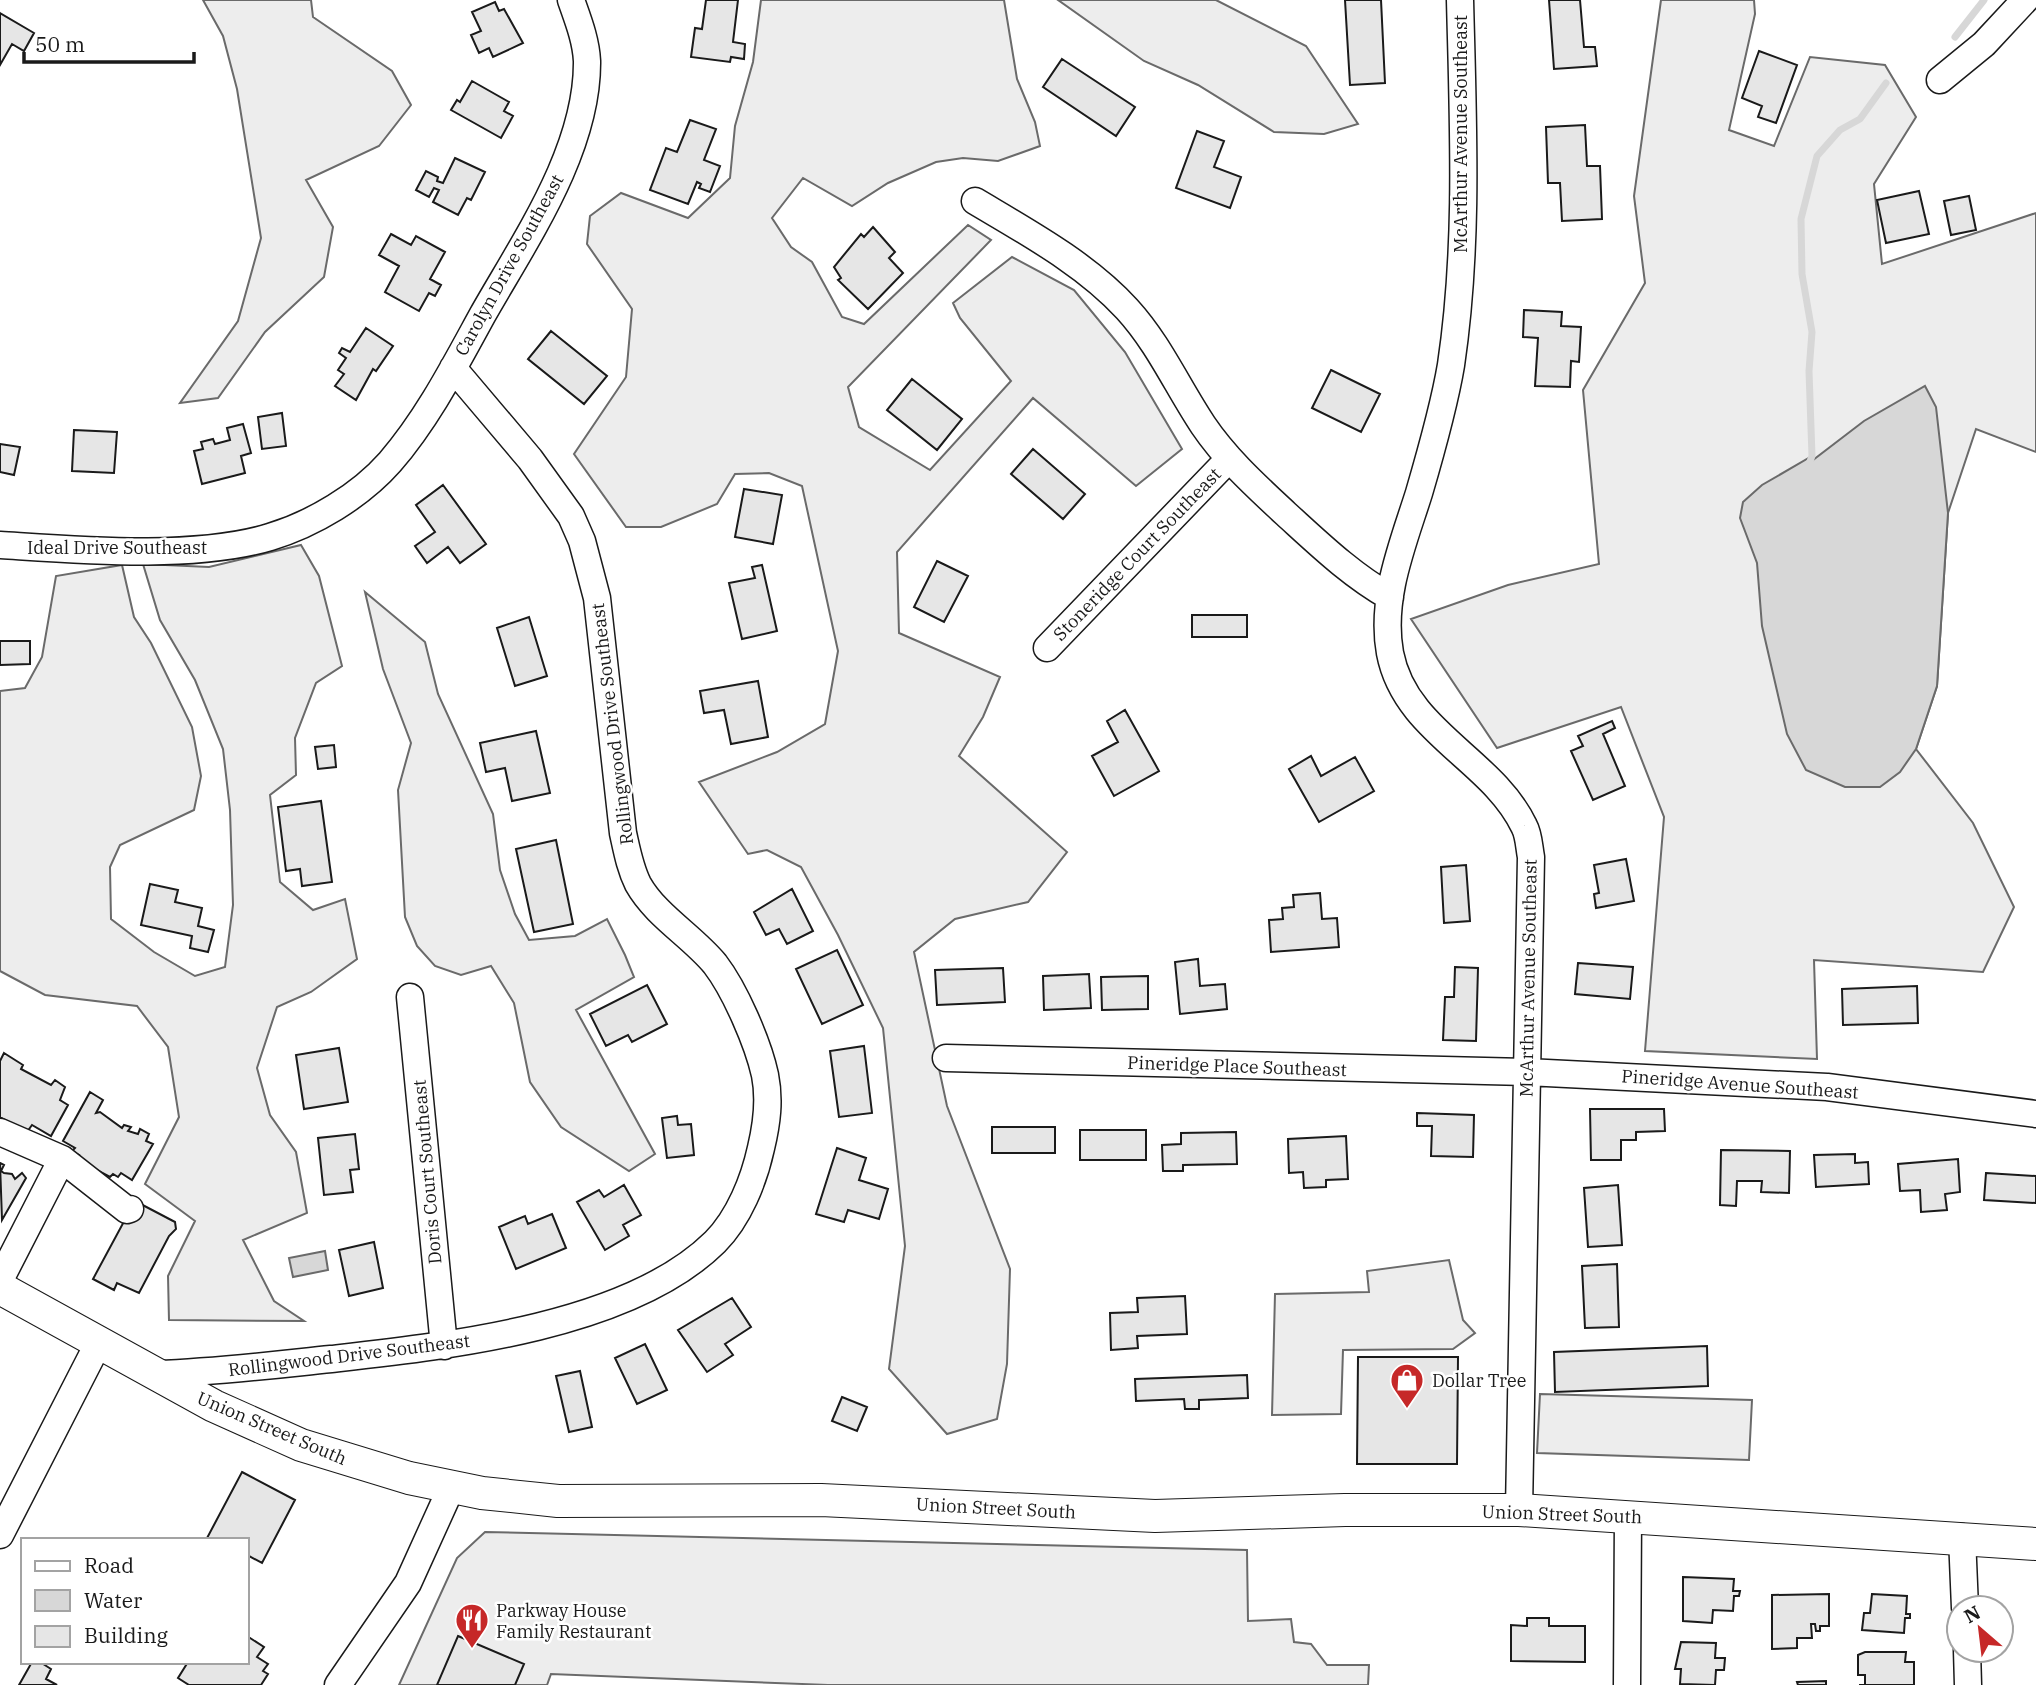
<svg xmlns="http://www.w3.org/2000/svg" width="2036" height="1685" font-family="'IBM Plex Serif',serif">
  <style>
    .built { fill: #ededed; stroke: #6a6a6a; stroke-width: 2 }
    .water { fill: #d7d7d7; stroke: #6a6a6a; stroke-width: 2 }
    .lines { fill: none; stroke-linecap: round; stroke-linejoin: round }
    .stream { stroke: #d7d7d7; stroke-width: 7 }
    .building { fill: #e6e6e6; stroke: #1a1a1a; stroke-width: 2 }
    .minor-casing { stroke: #1a1a1a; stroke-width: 29 }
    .major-casing { stroke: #1a1a1a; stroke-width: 34 }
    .minor { stroke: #fff; stroke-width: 26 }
    .major { stroke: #fff; stroke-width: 32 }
    .labels { text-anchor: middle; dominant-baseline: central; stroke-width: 5; stroke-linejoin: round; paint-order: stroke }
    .street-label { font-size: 18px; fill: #1a1a1a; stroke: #fff }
    .poi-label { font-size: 18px; fill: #1a1a1a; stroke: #fff; text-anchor: start }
  </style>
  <rect width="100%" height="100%" fill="#fff"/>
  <path class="built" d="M203,0H311L313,17L392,71L411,105L379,146L306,180L333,227L324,277L265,332L218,398L180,403L238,321L261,238L237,89L223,36Z
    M761,0H1004L1017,79L1035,122L1040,146L998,161L963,158L936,162L888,183L852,206L803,178L772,218L791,247L812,262L842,317L864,324L968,225L991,240L848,387L859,427L930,470L1011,381L960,318L953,303L1012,257L1074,290L1125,352L1182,449L1136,486L1033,398L897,552L899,633L1000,677L983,717L959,756L1067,852L1028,902L955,919L914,952L947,1106L1010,1269L1007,1364L997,1419L947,1434L889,1369L905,1246L883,1028L838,935L801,867L767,850L748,854L699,782L777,752L825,724L838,651L802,486L769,473L735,474L717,504L661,527H626L574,454L626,377L632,309L587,244L590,216L621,193L688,218L730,178L735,126L753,62Z
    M1058,0H1216L1306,46L1358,124L1324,134L1274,132L1198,85L1144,61Z
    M1661,0H1754L1755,14L1729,130L1774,146L1810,57L1885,65L1916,117L1874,184L1882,264L2036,213V452L1976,429L1948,513L1937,686L1916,749L1973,823L2014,907L1983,972L1814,960L1817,1059L1645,1051L1664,817L1621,707L1497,748L1411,619L1508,585L1599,564L1583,390L1645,283L1634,196Z
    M301,545L319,576L342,666L316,683L295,738L296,775L270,795L280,882L313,910L345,899L357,959L311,992L277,1007L257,1068L270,1115L296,1152L307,1213L243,1240L274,1301L304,1321L169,1320L168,1276L195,1221L145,1184L179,1117L168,1047L137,1006L45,995L0,971V691L25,688L42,657L56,576L122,565L134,617L151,643L192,727L201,776L194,810L120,845L110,867L111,919L154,952L195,976L225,967L233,905L230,810L223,749L195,680L160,620L143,564L209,567Z
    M365,592L425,642L438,694L493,814L500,870L515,914L529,940L575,936L607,919L625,955L634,977L576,1010L655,1154L629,1171L561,1127L530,1082L514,1003L491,966L461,975L435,966L417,946L405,917L398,790L411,743L383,669Z
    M1449,1260L1463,1320L1475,1333L1453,1349L1343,1350L1341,1414L1272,1415L1275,1294L1369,1292L1367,1271Z
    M1540,1394L1752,1400L1749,1460L1537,1453Z
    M485,1532L1247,1550L1248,1621L1291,1619L1294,1642L1311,1644L1327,1665H1369L1368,1685H828L551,1674L547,1685H399L457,1558Z"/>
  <path class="water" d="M1925,386L1936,407L1948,513L1937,686L1916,749L1900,772L1880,787H1845L1806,770L1787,734L1762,626L1757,563L1740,518L1743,502L1762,485L1812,456L1813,460L1864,421Z
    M325,1251L328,1270L293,1277L289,1258Z"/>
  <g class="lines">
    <path class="stream" d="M1955,37L1984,0
      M1809,464L1812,456L1809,371L1812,332L1802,274L1801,219L1817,156L1840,130L1860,119L1886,83"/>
  </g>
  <path class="building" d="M706,0H738L733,42L745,44L744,59L731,57L730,62L691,57L695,28L702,29Z
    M1345,0H1381L1385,83L1350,85Z
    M1549,0H1580L1584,47H1595L1597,66L1554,69Z
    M495,2L499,11L504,9L523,43L493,57L489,48L479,53L471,35L481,31L472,12Z
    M0,13L34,33L24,51L12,44L0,65Z
    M1759,51L1797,65L1776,123L1758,117L1762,106L1742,98Z
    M1062,59L1135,107L1116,136L1043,87Z
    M472,81L509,102L504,111L513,116L501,138L451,110L457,100L460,102Z
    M690,120L716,129L704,160L720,166L710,192L699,188L701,184L697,182L688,204L650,190L666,148L677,152Z
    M1585,125L1587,166H1600L1602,219L1562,221L1560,183H1548L1546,127Z
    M1197,131L1224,141L1214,167L1241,177L1230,208L1176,188Z
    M455,158L485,172L471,200L467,198L458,215L433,202L439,190L434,188L429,197L416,190L426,171L438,177L437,181L443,183Z
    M1919,191L1929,234L1886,243L1877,200Z
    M1969,196L1976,230L1951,235L1944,201Z
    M873,227L895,252L889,258L903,273L868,309L838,280L841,278L834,267L861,234L864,237Z
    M391,234L411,245L416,236L445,252L430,279L441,285L435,296L429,293L419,311L385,292L399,266L379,255Z
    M1524,310L1562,312L1561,326L1581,327L1579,362L1571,361L1570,387L1535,386L1538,338L1523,337Z
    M366,328L393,346L376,371L373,369L356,400L335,386L344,374L338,370L346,358L339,353L342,348L350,352Z
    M551,331L607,376L584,404L528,359Z
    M1331,370L1380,394L1361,432L1312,408Z
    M912,379L962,419L937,450L887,410Z
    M282,413L286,446L262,449L258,417Z
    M243,424L251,453L241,456L245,473L202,484L194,451L203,449L201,442L213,439L215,444L230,440L227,428Z
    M74,430L117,432L114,473L72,471Z
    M0,444L20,447L14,475L0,472Z
    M1033,449L1085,494L1063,519L1011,474Z
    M443,485L486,544L460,563L448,547L427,563L415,546L435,532L416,505Z
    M744,489L782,495L773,544L735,537Z
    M937,561L968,576L944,622L914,607Z
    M762,565L777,631L742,639L729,583L755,578L752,567Z
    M1192,615H1247V637H1192Z
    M529,617L547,676L515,686L497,628Z
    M0,641H30V664L0,665Z
    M758,681L768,737L731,744L724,710L704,713L700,691Z
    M1125,710L1159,771L1114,796L1092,756L1118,742L1107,721Z
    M1612,721L1615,728L1603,734L1625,786L1593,800L1571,751L1583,746L1578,736Z
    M536,731L550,793L512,801L505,768L486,772L480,743Z
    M334,745L336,767L318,769L315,747Z
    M1311,756L1321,776L1355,757L1374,791L1319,822L1289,769Z
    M321,801L332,882L302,886L300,869L286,871L278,807Z
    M556,840L573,924L534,932L516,849Z
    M1626,859L1634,901L1596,908L1594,894L1599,893L1594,865Z
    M1466,865L1470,921L1444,923L1441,867Z
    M150,884L178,890L175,902L202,908L198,926L214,930L208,952L190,948L192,936L141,925Z
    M792,889L813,931L787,944L779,929L766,935L754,912Z
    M1320,893L1322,919L1337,918L1339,947L1271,952L1269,920L1283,919L1282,908L1294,907L1293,895Z
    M837,950L863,1005L822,1024L796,969Z
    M1198,959L1200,986L1225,984L1227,1009L1180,1014L1175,962Z
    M1578,963L1633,967L1630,999L1575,994Z
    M1455,967L1478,968L1476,1041L1443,1040L1445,997H1454Z
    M1003,968L1005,1002L937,1005L935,970Z
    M1089,974L1091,1008L1044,1010L1043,976Z
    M1148,976V1009L1102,1010L1101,977Z
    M647,985L667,1024L632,1042L628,1035L606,1046L590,1014Z
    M1917,986L1918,1023L1843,1025L1842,989Z
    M864,1046L872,1113L839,1117L830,1051Z
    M339,1048L348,1102L304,1109L296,1055Z
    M4,1053L23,1065L21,1069L51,1085L55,1080L65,1087L60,1100L68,1105L51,1136L32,1125L27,1132L0,1117V1061Z
    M90,1092L103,1100L96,1113L100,1112L122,1128L124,1125L131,1127L128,1131L138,1134L140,1129L149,1134L146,1141L153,1144L132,1180L121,1173L118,1177L113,1174L110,1177L76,1159L79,1155L72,1151L75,1148L63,1141Z
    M1590,1109H1664L1665,1131L1636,1132V1140H1621V1160H1591Z
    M1417,1113L1474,1115L1473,1157L1431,1156L1432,1126H1417Z
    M677,1116L678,1125L691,1124L694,1155L667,1158L662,1118Z
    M992,1127H1055V1153H992Z
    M1080,1130H1146V1160H1080Z
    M1236,1132L1237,1164L1183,1165V1171H1163L1162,1145L1181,1144V1133Z
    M355,1134L359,1169L350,1170L353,1192L324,1195L318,1138Z
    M1346,1136L1348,1179L1326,1180V1187L1304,1188L1303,1172L1289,1173L1288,1139Z
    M837,1148L866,1158L859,1180L888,1189L879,1219L848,1210L844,1222L816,1214Z
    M1721,1150L1790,1151L1789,1193L1761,1192L1762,1181H1737L1736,1206L1720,1205Z
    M1855,1154V1163L1868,1162L1869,1184L1816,1187L1814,1155Z
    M1958,1159L1960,1192L1945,1194L1947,1210L1921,1212L1920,1190L1900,1191L1898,1164Z
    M0,1163L4,1165L1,1171L4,1173L12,1174L15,1179L22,1173L26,1178L2,1220Z
    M1986,1173L2036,1176V1203L1984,1200Z
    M624,1185L641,1215L623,1225L629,1236L605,1250L577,1202L599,1190L604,1197Z
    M1618,1185L1622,1245L1588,1247L1584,1188Z
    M135,1201L175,1222L176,1229L169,1236L139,1293L117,1283L114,1290L93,1279Z
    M552,1214L566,1248L516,1269L499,1227L525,1216L528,1224Z
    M374,1242L383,1288L349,1296L339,1250Z
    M1617,1264L1619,1327L1585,1328L1582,1266Z
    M1185,1296L1187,1334L1137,1336L1138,1348L1111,1350L1110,1313L1138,1312L1137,1298Z
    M732,1298L751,1327L725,1344L733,1355L707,1372L678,1330Z
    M645,1344L667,1390L637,1404L615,1358Z
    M1707,1346L1708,1386L1555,1392L1554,1352Z
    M1358,1357H1458L1457,1464H1357Z
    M580,1371L592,1427L569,1432L556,1376Z
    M1247,1375L1248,1398L1199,1400V1409H1185L1184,1399L1136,1401L1135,1379Z
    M842,1397L867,1407L857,1431L832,1421Z
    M242,1472L295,1500L262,1563L247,1555V1540H206Z
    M1683,1577L1734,1579L1733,1591H1740L1739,1596H1734L1733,1611L1713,1610L1712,1623L1683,1621Z
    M1829,1594V1626H1820V1631H1816L1815,1624H1811L1812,1638H1797V1648L1772,1649V1595Z
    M1872,1594L1907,1596L1906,1614H1910V1618H1905L1904,1633L1862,1630L1864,1613H1870Z
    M1527,1618H1549V1626H1585V1662L1511,1661V1625L1527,1626Z
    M247,1636L264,1647L257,1657L268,1664L263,1671L268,1674L261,1685H189L178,1678L188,1662H247Z
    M458,1636L524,1664L515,1685H437Z
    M1681,1642L1716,1643L1715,1658H1725L1724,1670H1716L1715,1685L1680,1684L1681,1669H1675Z
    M1865,1652H1906L1905,1662H1914V1685H1859H1865V1675H1858V1655Z
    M32,1662H40L51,1669L46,1679L57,1685H19Z
    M1826,1681V1685H1798L1797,1682Z"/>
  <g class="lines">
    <defs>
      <path id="minor" d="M1460,0C1463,122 1469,244 1451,365C1444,407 1431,452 1419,493C1403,544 1380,598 1390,653C1405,732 1492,759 1524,826C1529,835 1529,847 1531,857L1519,1510
        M1940,80L1984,44L2025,0
        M975,201C1027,232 1086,264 1127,309C1159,344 1177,386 1203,425C1226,459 1256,486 1286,514C1319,544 1351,575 1390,597
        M0,545C79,550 194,560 270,537C313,524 360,496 390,462C428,418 455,365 483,314C525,240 588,150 587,61C586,40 578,20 571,0
        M1047,648L1228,460
        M410,997L444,1346
        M946,1058L1527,1072L1827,1087L2036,1114
        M0,1132L62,1159L127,1210L130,1209
        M0,1280L62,1159
        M157,1374C216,1372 273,1365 331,1359C447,1346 629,1327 715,1242C739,1218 754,1180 761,1148C767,1123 770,1100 765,1075C758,1043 735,990 715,964C692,936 656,916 638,884C630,868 627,851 623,833L597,598L582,541L571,516L530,459L453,368
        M0,1535L99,1342
        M1962,1537L1965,1608
        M1967,1650L1968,1685
        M338,1685L408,1583L452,1486
        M1627,1685L1628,1516"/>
      <path id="major" d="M0,1288L214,1406L301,1445L409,1478L482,1493L558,1501L821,1500L1155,1516L1345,1510H1519L2036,1544"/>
    </defs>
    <use href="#minor" class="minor-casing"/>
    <use href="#major" class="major-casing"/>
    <use href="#minor" class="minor"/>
    <use href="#major" class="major"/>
  </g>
  <defs>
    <symbol id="shop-pin" viewBox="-11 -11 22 30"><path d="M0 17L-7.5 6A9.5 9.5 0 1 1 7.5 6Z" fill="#c62828" stroke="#fff"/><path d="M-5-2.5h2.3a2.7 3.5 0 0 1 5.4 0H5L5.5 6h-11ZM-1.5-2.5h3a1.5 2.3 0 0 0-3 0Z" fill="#fff"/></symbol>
    <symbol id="restaurant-pin" viewBox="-11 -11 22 30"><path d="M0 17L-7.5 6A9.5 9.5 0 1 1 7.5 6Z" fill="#c62828" stroke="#fff"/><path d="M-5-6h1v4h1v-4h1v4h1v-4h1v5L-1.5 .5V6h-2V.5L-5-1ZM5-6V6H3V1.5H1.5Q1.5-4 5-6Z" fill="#fff"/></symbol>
  </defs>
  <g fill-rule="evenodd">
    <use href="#shop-pin" x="1388" y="1361" width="38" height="52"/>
    <use href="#restaurant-pin" x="453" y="1601" width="38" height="52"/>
  </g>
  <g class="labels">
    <g class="street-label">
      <text transform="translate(1460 134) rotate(-90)">McArthur Avenue Southeast</text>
      <text transform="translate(509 265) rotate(-61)">Carolyn Drive Southeast</text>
      <text x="117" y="547">Ideal Drive Southeast</text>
      <text transform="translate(1137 554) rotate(-46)">Stoneridge Court Southeast</text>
      <text transform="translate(612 724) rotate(-97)">Rollingwood Drive Southeast</text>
      <text transform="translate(1528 978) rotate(-89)">McArthur Avenue Southeast</text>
      <text transform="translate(1237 1066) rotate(2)">Pineridge Place Southeast</text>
      <text transform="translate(1740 1084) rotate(4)">Pineridge Avenue Southeast</text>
      <text transform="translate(427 1172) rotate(-95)">Doris Court Southeast</text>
      <text transform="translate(349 1355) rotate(-7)">Rollingwood Drive Southeast</text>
      <text transform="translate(272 1428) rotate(23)">Union Street South</text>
      <text transform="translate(996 1508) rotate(3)">Union Street South</text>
      <text transform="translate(1562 1514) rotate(2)">Union Street South</text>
    </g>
    <g class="poi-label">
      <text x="1432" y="1380">Dollar Tree</text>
      <text x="496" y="1610">Parkway House<tspan x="496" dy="21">Family Restaurant</tspan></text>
    </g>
  </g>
  <rect x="21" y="1538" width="228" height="126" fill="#ffffff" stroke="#a3a3a3" stroke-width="2"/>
  <rect x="35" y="1561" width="35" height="10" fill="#ffffff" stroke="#a3a3a3" stroke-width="2"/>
  <text x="84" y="1573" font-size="21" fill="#1a1a1a">Road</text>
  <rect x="35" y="1590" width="35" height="21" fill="#d7d7d7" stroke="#a3a3a3" stroke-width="2"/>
  <text x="84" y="1608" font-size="21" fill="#1a1a1a">Water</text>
  <rect x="35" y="1626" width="35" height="21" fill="#e6e6e6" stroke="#a3a3a3" stroke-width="2"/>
  <text x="84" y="1643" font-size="21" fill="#1a1a1a">Building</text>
  <g transform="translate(1980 1629) rotate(332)"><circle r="33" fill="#ffffff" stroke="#a3a3a3" stroke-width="2"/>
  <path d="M0-5L12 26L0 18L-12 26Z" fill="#c62828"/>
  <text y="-10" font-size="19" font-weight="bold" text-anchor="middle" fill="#1a1a1a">N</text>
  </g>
  <path d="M24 52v10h170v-10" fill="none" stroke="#1a1a1a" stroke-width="3.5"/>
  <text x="35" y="52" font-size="21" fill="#1a1a1a" stroke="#ffffff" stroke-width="5" paint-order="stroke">50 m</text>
</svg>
